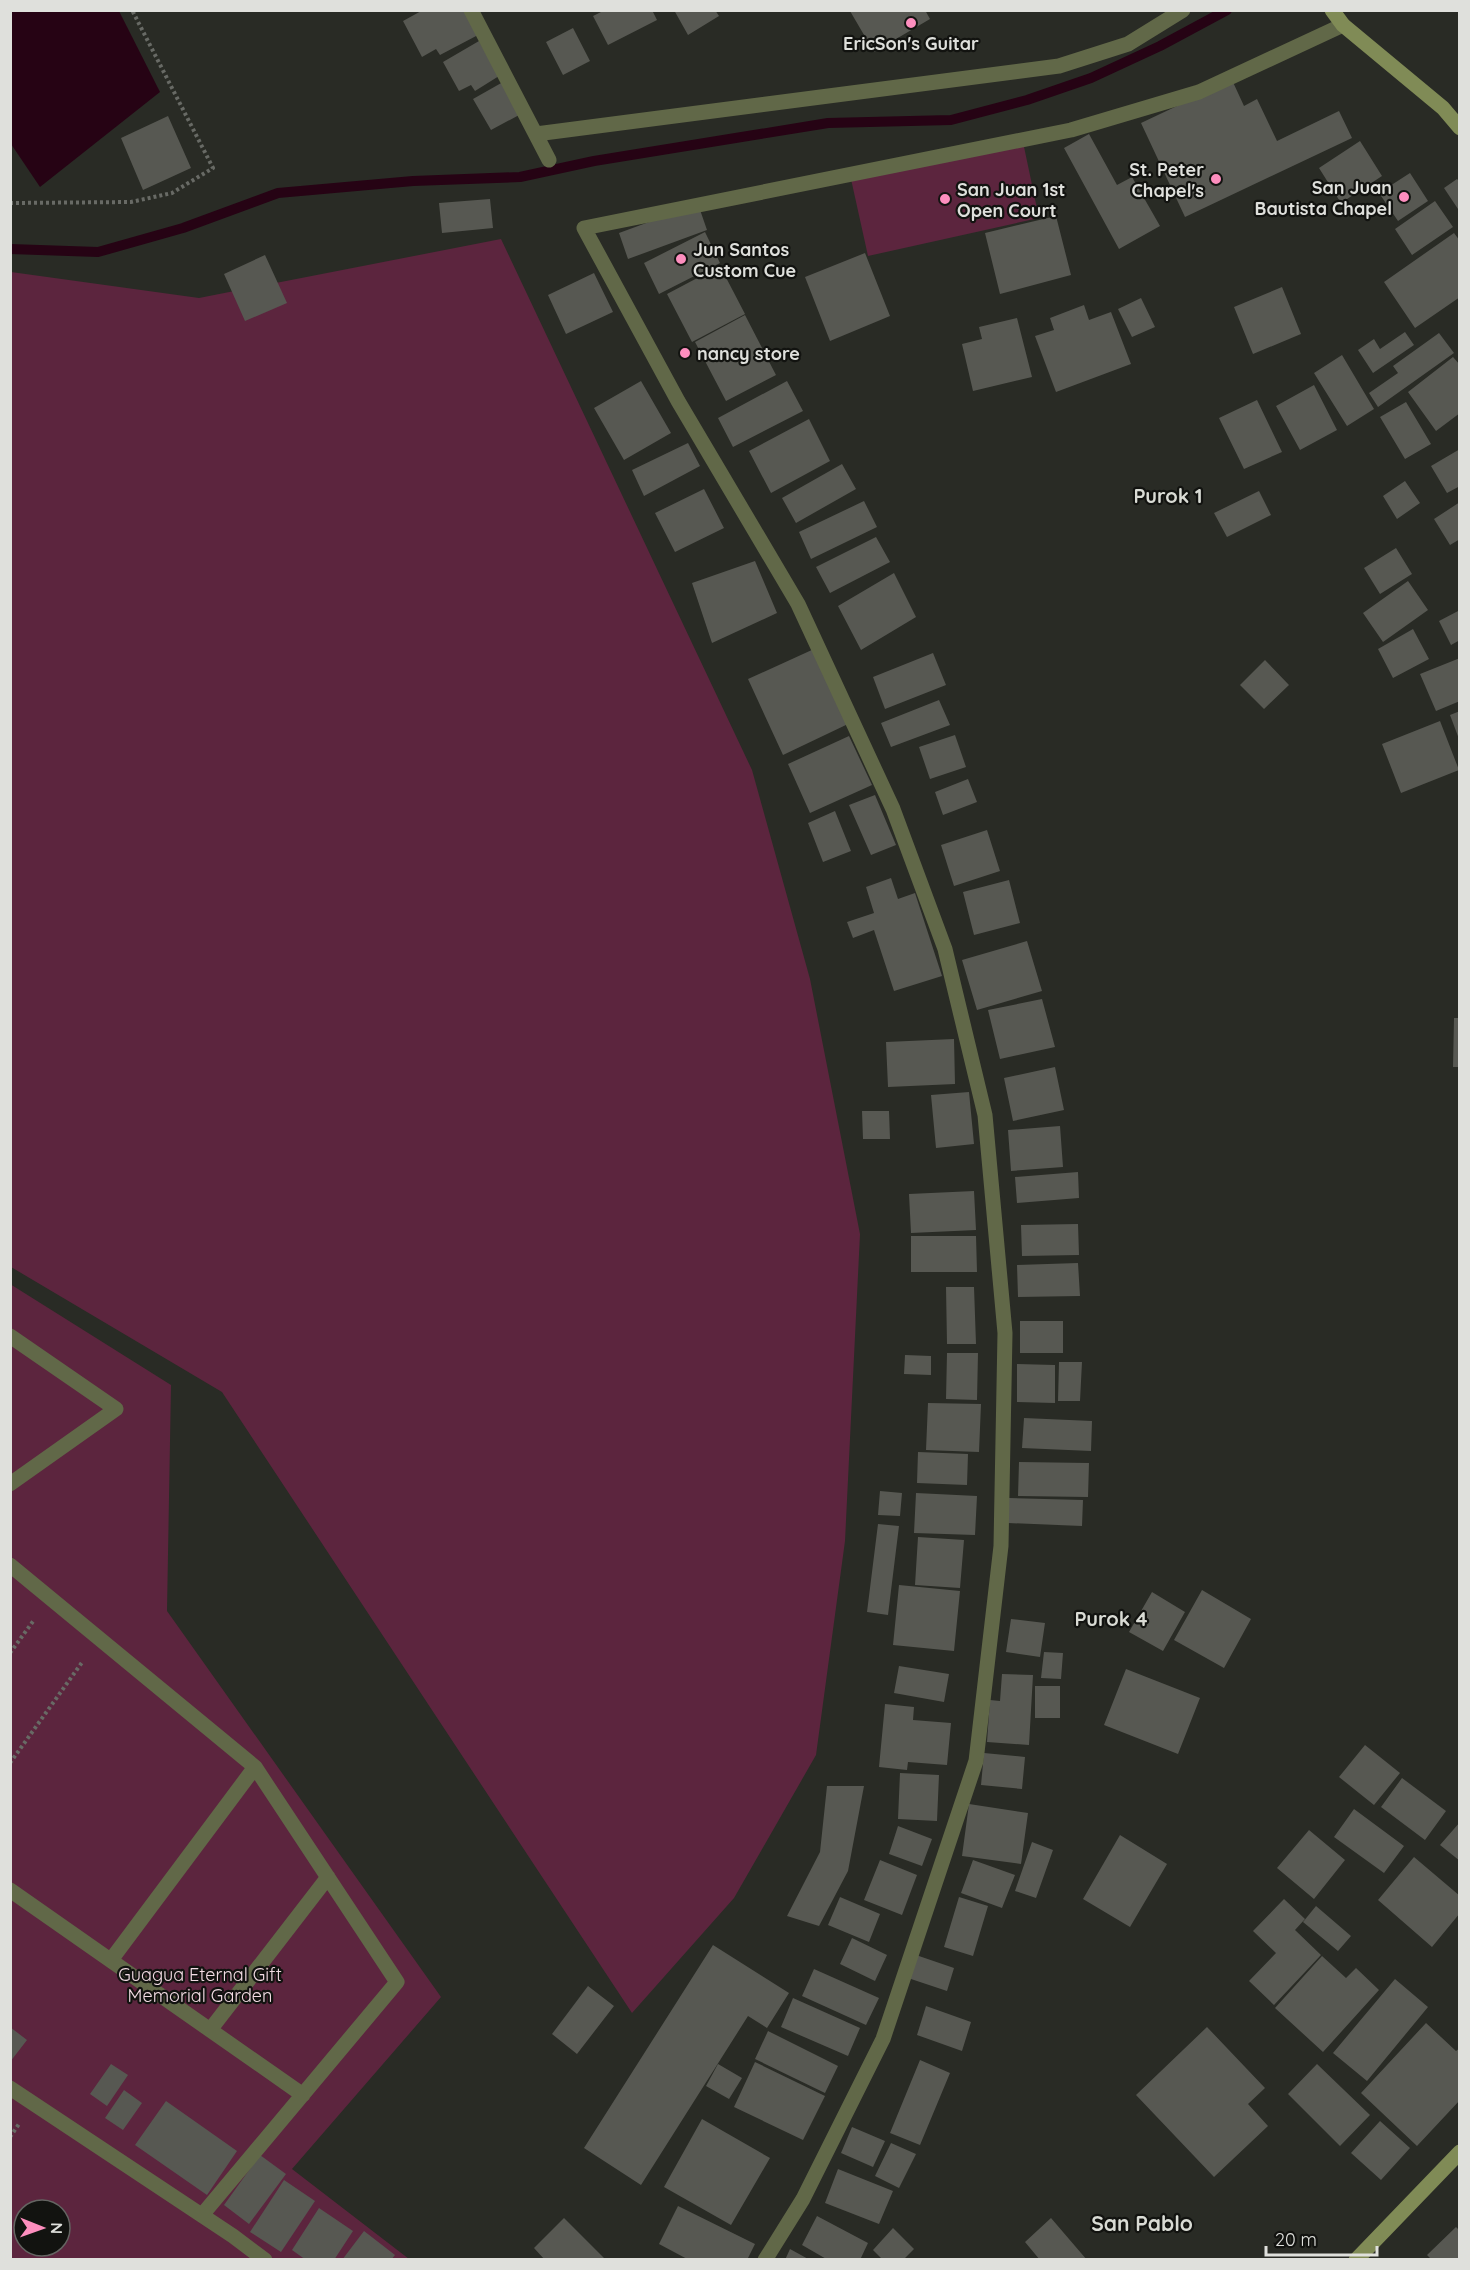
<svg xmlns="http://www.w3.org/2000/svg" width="1470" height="2270" font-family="Quicksand,sans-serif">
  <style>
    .green { fill: #5c253e; fill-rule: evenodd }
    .water { fill: #260314 }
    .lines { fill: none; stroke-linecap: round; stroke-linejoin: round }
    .stream { stroke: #260314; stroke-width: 10 }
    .building { fill: #575852 }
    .path { stroke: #686a65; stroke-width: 4; stroke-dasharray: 3 3; stroke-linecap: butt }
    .service { stroke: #616848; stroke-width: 15 }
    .minor { stroke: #616848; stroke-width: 15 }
    .secondary { stroke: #808b56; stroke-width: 15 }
    .poi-dot { fill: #fd8ebe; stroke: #121310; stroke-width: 2 }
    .labels { text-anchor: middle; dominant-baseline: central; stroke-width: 4.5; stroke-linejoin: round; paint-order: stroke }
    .poi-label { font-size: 18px; font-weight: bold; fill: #dfe0dc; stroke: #121310; text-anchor: start }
    .park-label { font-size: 18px; fill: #f3dce4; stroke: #121310 }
    .neighbourhood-label { font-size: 20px; font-weight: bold; fill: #d9dbd4; stroke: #121310 }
    .quarter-label { font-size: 21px; font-weight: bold; fill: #d9dbd4; stroke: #121310 }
  </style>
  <rect width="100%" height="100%" fill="#292b25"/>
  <path class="green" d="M1023,142L1039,218L868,256L851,179Z
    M501,239L752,770L810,979L860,1234L845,1541L816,1755L734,1898L632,2013L222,1392L11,1267V272L199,298Z
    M10,1284L171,1385L167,1611L441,1997L292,2169L409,2259H11ZM24,2210H60V2246H24Z"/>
  <path class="water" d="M10,11H119L160,92L40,187L11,144Z"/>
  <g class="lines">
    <path class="stream" d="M10,249L98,252L183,228L278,193L413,181L520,177L594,161L828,123L951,120L1027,100L1091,78L1160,46L1227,10"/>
  </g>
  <path class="building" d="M423,10H465L478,35L440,55L436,49L422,57L403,21Z
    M605,10H652L657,20L608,45L593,16Z
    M674,10H715L719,16L688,35Z
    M851,10H925L930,19L874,52L850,11Z
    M573,28L590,61L563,75L546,42Z
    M479,41L499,76L475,91L471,85L459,91L443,62Z
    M1232,80L1244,106L1257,99L1277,141L1339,111L1352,138L1185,217L1141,123Z
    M503,82L521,114L491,130L473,99Z
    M168,116L191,168L143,190L121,138Z
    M1089,134L1117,185L1132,177L1160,226L1119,249L1064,148Z
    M1360,141L1382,176L1341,203L1319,168Z
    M1410,173L1428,201L1398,221L1379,193Z
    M1457,179L1460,182V212L1444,188Z
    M490,199L493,228L442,233L439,203Z
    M1435,201L1453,227L1412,255L1395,229Z
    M698,204L707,230L628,259L619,233Z
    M1056,216L1071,275L1000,294L985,233Z
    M705,232L720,263L659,294L644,263Z
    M1454,233L1460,241V297L1415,328L1384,282Z
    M865,253L890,316L830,341L805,277Z
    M265,255L287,303L245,321L224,274Z
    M720,266L745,314L692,342L667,294Z
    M594,273L613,312L566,334L548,295Z
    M1282,287L1301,334L1253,354L1234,307Z
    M1141,298L1155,327L1132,337L1118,309Z
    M1084,305L1089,320L1111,312L1131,364L1056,392L1035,336L1054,330L1050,318Z
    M745,315L776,375L726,401L695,342Z
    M1017,318L1032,377L973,391L962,344L982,339L979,327Z
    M1405,332L1414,345L1373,373L1358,350L1374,339L1380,349Z
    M1439,333L1454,353L1378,407L1369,393L1398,373L1393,366Z
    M1342,355L1374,409L1347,426L1314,373Z
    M1453,357L1460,365V413L1436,431L1408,392Z
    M641,381L671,433L624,460L594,408Z
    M787,381L803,411L733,447L718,418Z
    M1314,385L1337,430L1300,450L1276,406Z
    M1257,400L1282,452L1244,469L1219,418Z
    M1406,402L1431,444L1405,459L1380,417Z
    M809,419L830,461L771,493L749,451Z
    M688,443L700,466L644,496L632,470Z
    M1460,449V486L1447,493L1431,466Z
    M842,464L856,489L796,523L782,498Z
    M1405,481L1420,503L1397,519L1383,496Z
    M704,489L724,528L675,552L655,513Z
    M1259,491L1271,515L1227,537L1214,513Z
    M864,501L877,527L811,559L799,532Z
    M1460,502V539L1450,545L1434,519Z
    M876,537L890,562L830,593L816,567Z
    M1396,548L1412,574L1380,594L1364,568Z
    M755,561L777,613L712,643L692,583Z
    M894,573L916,617L861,650L838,606Z
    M1408,581L1428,610L1383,642L1363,613Z
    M1460,610V640L1451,645L1439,621Z
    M1413,629L1429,659L1393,678L1378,649Z
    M814,649L848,724L783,755L748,679Z
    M933,653L946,685L885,709L873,677Z
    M1460,658V701L1436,711L1420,674Z
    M1265,660L1289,685L1264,709L1240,685Z
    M939,700L950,725L891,747L881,723Z
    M1460,711V739H1459L1450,715Z
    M1440,721L1459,770L1401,793L1382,744Z
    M955,735L966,767L930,779L919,747Z
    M849,736L872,785L810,813L788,764Z
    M968,779L977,802L943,815L935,792Z
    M875,795L896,845L871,855L849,805Z
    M835,811L851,851L823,862L808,823Z
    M987,830L1000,871L954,886L941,845Z
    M891,878L898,899L915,893L942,976L894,991L874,930L853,938L847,922L874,913L866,887Z
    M1009,880L1020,923L974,935L963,892Z
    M1027,941L1042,991L977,1010L962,960Z
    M1042,999L1055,1047L1000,1059L988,1010Z
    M1454,1018H1460V1067H1453Z
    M954,1039L955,1084L888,1087L886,1042Z
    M1055,1067L1064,1110L1013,1121L1004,1078Z
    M969,1092L974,1144L936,1148L931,1095Z
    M862,1111H889L890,1139H863Z
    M1060,1126L1063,1167L1011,1171L1008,1130Z
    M1078,1172L1079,1198L1017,1203L1015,1177Z
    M974,1191L976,1230L911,1233L909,1194Z
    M1078,1224L1079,1255L1022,1256L1021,1225Z
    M911,1236H976L977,1272H911Z
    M1078,1263L1080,1296L1018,1297L1017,1265Z
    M946,1287H974L976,1344H947Z
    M1020,1321H1063V1353H1020Z
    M947,1353H978L977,1400L946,1399Z
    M905,1355L931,1356V1375L904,1374Z
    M1059,1362H1082L1080,1401H1058Z
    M1017,1364L1055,1365V1403L1017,1402Z
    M928,1403L981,1404L979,1452L926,1450Z
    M1024,1418L1092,1421L1091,1451L1022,1448Z
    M918,1452L968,1454L967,1485L917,1483Z
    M1019,1462L1089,1463L1088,1497L1018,1496Z
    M880,1491L902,1493L900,1516L878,1515Z
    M916,1493L977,1496L975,1535L914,1533Z
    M1009,1498L1083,1500L1082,1526L1008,1523Z
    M878,1524L899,1526L888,1615L867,1612Z
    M918,1537L964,1540L960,1588L915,1585Z
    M899,1585L960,1591L954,1651L893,1645Z
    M1202,1590L1251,1619L1224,1668L1174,1640Z
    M1152,1592L1185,1612L1163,1651L1129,1632Z
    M1011,1619L1045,1623L1040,1657L1006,1652Z
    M1044,1652L1063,1653L1061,1679L1041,1678Z
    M899,1666L949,1674L944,1702L894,1693Z
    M1126,1669L1200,1698L1178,1754L1104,1725Z
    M1002,1674L1033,1675L1029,1745L987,1742L990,1700L1000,1701Z
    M1035,1686H1060V1718H1035Z
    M885,1704L914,1707L913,1720L951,1723L947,1765L908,1762L907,1770L879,1767Z
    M1365,1745L1400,1773L1374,1805L1339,1777Z
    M984,1753L1025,1757L1022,1789L981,1785Z
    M900,1773L939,1775L937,1821L898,1819Z
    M1402,1778L1446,1811L1425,1840L1381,1807Z
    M827,1786H864L848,1871L819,1926L787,1916L820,1852Z
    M969,1804L1028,1813L1021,1864L962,1856Z
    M1354,1809L1404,1846L1384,1873L1334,1837Z
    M1460,1822V1861L1440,1845Z
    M898,1826L932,1839L922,1866L889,1854Z
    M1309,1830L1345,1860L1314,1899L1277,1868Z
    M1120,1835L1167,1864L1130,1927L1083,1899Z
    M1032,1842L1053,1850L1036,1898L1015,1891Z
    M1414,1857L1460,1896V1913L1432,1947L1378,1900Z
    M880,1860L917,1875L902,1915L864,1900Z
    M973,1860L1015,1875L1002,1908L961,1893Z
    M840,1897L880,1914L869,1942L828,1925Z
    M959,1897L988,1906L973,1956L944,1947Z
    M1284,1899L1305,1919L1295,1930L1321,1955L1274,2005L1249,1981L1276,1953L1253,1931Z
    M1316,1906L1351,1936L1338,1951L1303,1922Z
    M852,1938L887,1955L875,1981L840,1964Z
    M713,1945L789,1993L767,2028L748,2016L641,2185L584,2148Z
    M916,1955L954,1968L947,1991L908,1978Z
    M1322,1956L1346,1978L1356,1968L1379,1990L1323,2052L1275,2008Z
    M814,1969L879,1998L866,2025L802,1996Z
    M1395,1979L1428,2007L1367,2081L1333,2053Z
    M588,1986L614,2006L577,2054L552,2034Z
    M793,1998L860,2028L848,2056L781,2027Z
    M926,2006L971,2022L962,2051L917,2035Z
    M1426,2023L1456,2051L1460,2048V2100L1417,2146L1361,2093Z
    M10,2027L27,2040L10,2062Z
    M1207,2027L1265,2088L1248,2104L1268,2126L1214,2177L1136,2095Z
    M768,2031L838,2066L825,2093L755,2059Z
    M920,2060L950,2073L920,2145L890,2133Z
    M755,2062L825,2096L803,2140L734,2107Z
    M111,2064L128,2075L107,2106L90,2094Z
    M718,2064L742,2078L729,2099L706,2086Z
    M1317,2064L1370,2115L1340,2146L1288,2094Z
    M124,2090L142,2103L123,2130L105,2118Z
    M166,2101L237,2151L207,2195L135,2145Z
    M702,2119L770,2158L731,2225L664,2187Z
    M1380,2121L1410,2148L1381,2180L1351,2153Z
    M852,2127L885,2141L873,2167L841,2153Z
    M891,2143L916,2154L899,2188L875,2176Z
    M260,2155L286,2174L249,2224L224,2205Z
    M838,2169L893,2191L879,2224L825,2203Z
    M284,2180L315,2201L281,2252L250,2232Z
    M678,2206L755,2244L747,2260H689L659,2244Z
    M319,2208L353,2231L334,2260H306L292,2250Z
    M817,2216L868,2243L860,2260H828L802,2245Z
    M564,2218L606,2260H545L534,2248Z
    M1051,2218L1087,2260H1040L1025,2242Z
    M1456,2227L1460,2231V2260H1432L1427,2255Z
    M893,2228L914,2249L903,2260H883L873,2250Z
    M364,2231L395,2255L391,2260H342Z
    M790,2249L810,2260H785Z"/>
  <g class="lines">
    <path class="path" d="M10,203L131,202L172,193L213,168L132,10
      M10,1653L34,1620
      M10,1763L83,1661
      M10,2137L19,2124"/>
    <path class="service" d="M10,1336L116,1409L10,1484
      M10,1565L255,1767L397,1982L202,2215
      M10,1890L303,2095
      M111,1960L255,1767
      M210,2030L328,1877
      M10,2088L233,2236L265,2260"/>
    <path class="minor" d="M471,10L549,160
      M536,134L1059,66L1128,44L1183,10
      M765,2260L803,2199L883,2039L976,1761L1001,1546L1005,1333L985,1115L945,949L893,809L798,604L678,401L584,228L1071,130L1199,92L1343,25"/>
    <path class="secondary" d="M1332,10L1343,25L1443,108L1460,128
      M1356,2260L1460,2152"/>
  </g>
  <g class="poi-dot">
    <circle cx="911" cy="23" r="6"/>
    <circle cx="1216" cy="179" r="6"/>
    <circle cx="1404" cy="197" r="6"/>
    <circle cx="945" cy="199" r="6"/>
    <circle cx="681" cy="259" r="6"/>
    <circle cx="685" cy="353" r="6"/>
  </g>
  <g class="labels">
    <g class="poi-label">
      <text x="911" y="43" text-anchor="middle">EricSon's Guitar</text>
      <text x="1204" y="169" text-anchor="end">St. Peter<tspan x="1204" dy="21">Chapel's</tspan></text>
      <text x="1392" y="187" text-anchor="end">San Juan<tspan x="1392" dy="21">Bautista Chapel</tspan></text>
      <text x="957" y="189">San Juan 1st<tspan x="957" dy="21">Open Court</tspan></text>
      <text x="693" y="249">Jun Santos<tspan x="693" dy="21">Custom Cue</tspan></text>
      <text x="697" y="353">nancy store</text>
    </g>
    <g class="park-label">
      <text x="200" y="1974">Guagua Eternal Gift<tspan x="200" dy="21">Memorial Garden</tspan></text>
    </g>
    <g class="neighbourhood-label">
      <text x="1168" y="495">Purok 1</text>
      <text x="1111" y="1618">Purok 4</text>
    </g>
    <g class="quarter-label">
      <text x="1142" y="2223">San Pablo</text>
    </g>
  </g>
  <rect width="1470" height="2270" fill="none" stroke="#dfe0dc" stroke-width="24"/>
  <g transform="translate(42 2228) rotate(91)"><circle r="28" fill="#121310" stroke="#646562" stroke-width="1.5"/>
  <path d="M0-4.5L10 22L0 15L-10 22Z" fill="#fd8ebe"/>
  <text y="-9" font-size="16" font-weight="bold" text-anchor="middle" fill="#dfe0dc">N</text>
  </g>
  <path d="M1266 2246v9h111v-9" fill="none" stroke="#dfe0dc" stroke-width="3"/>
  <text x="1275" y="2246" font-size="18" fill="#dfe0dc" stroke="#121310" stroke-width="4.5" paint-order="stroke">20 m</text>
</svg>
